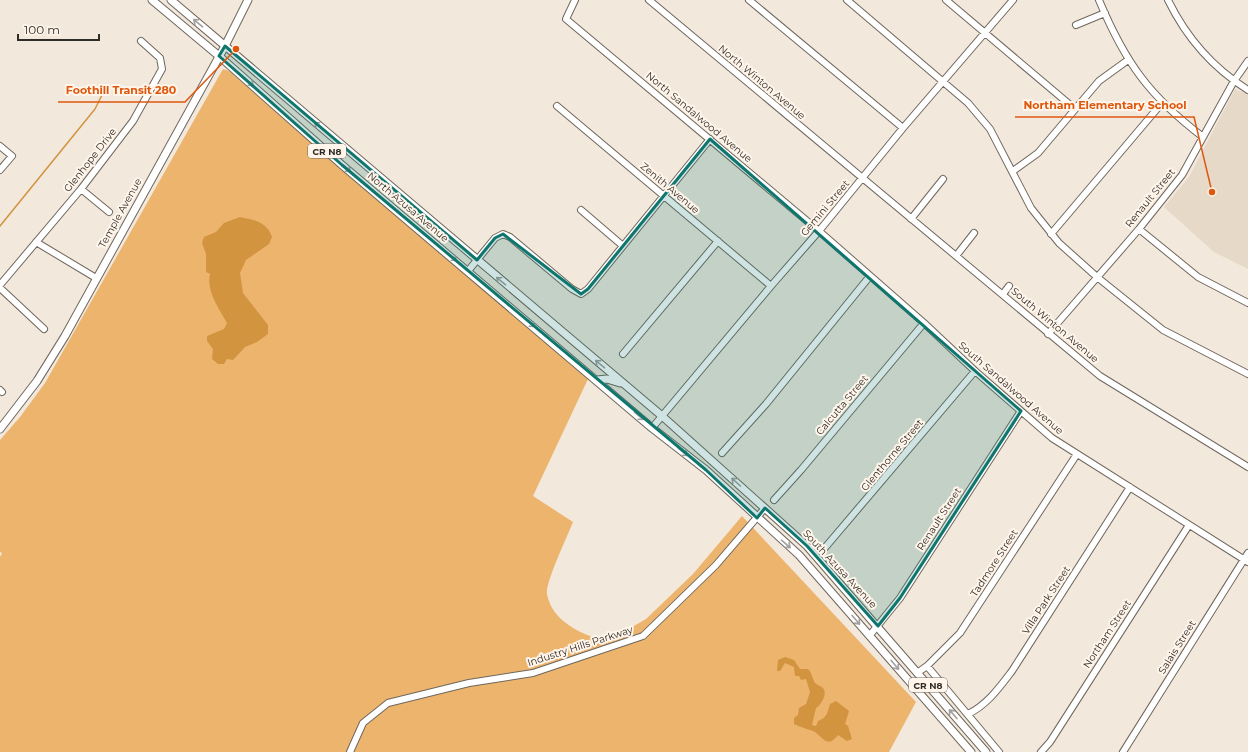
<svg xmlns="http://www.w3.org/2000/svg" width="1248" height="752" font-family="Montserrat,sans-serif">
  <style>
    .built { fill: #e7d9c8 }
    .green { fill: #edb46d }
    .water { fill: #d39440 }
    .lines { fill: none; stroke-linecap: round; stroke-linejoin: round }
    .stream { stroke: #d39440; stroke-width: 1.5 }
    .minor-casing { stroke: #6f675d; stroke-width: 8 }
    .major-casing { stroke: #6f675d; stroke-width: 9 }
    .minor { stroke: #fff; stroke-width: 6 }
    .major { stroke: #fff; stroke-width: 7 }
    .oneway { stroke: #a1a09e }
    .marked { fill: #0f766e; fill-opacity: 0.2; stroke: #0f766e; stroke-width: 3; stroke-linejoin: round }
    .labels { text-anchor: middle; dominant-baseline: central; stroke-width: 4; stroke-linejoin: round; paint-order: stroke }
    .shield { fill: #fff5ea; stroke: #6d6862; stroke-width: 1 }
    .shield-label { font-size: 9px; font-weight: bold; fill: #2f2b27 }
    .street-label { font-size: 10px; fill: #2f2b27; stroke: #fff5ea }
    .leader { fill: none; stroke: #df570d; stroke-width: 1.5 }
    .callout-dot { fill: #df570d; stroke: #fff5ea; stroke-width: 1.5 }
    .callout-label { font-size: 11px; text-anchor: middle; font-weight: bold; fill: #df570d; stroke: #fff5ea; stroke-width: 4; stroke-linejoin: round; paint-order: stroke }
  </style>
  <rect width="100%" height="100%" fill="#f2e8dc"/>
  <path class="built" d="M1235,89L1248,95V269L1214,252L1164,207L1189,177Z"/>
  <path class="green" d="M223,69L229,71L588,379L533,496L573,522C568,535 545,583 547,594C552,622 582,634 606,642L646,619L693,574L742,516L916,702L889,752H0V557L2,553L0,552V440L20,417L45,383Z"/>
  <path class="water" d="M240,217C254,220 267,222 272,237L269,244L246,260L240,273L243,293L268,325V334L257,342L245,347L233,360L227,359L224,364H218L212,359L213,349L207,341V336L224,329L227,323C219,309 206,291 210,274L206,272V254L202,243L204,237L216,232L224,223Z
    M785,657L794,660L800,669H808C812,673 812,678 815,683C817,685 821,686 823,688C828,694 821,705 816,708L812,725L816,726L818,721C828,717 827,713 830,704L836,701L849,711L845,724L848,726L852,739L847,741L838,735C828,748 824,739 815,732C812,730 799,727 794,724V718L798,715L799,708L806,704L810,692L806,679L801,680L799,676H795L794,667L785,663L780,671H777L778,660Z"/>
  <g class="lines">
    <path class="stream" d="M0,226L95,109L104,91"/>
    <defs>
      <path id="minor" d="M575,0L566,19L819,231L924,323L975,371L1052,438L1248,562
        M649,0L1100,376L1248,467
        M749,0L903,128
        M847,0L968,103L990,129L1031,208L1059,243L1097,277L1163,330L1248,374
        M946,0L1075,109
        M1099,0C1125,62 1149,96 1203,137
        M1168,0C1186,37 1213,68 1248,90
        M1076,25L1105,13
        M557,106L771,286
        M0,146L12,156L0,170
        M1013,171L1038,153L1099,81L1128,60
        M81,189L109,212
        M581,210L623,246
        M911,219L943,179
        M1139,229L1198,277L1248,303
        M1051,234L1162,103
        M36,242L96,278
        M956,256L974,233
        M468,271L495,238L503,234L510,237L572,289L581,294L588,289L710,139
        M0,285L81,189L133,121L162,69L160,58L141,41
        M0,288L44,329
        M1003,294L1009,286
        M1048,334L1139,229L1182,175L1234,81L1248,61
        M623,354L718,241
        M0,390L2,392
        M652,428L771,286L819,231L903,128L1013,0
        M722,453L766,404L870,276
        M774,500L801,470L924,323
        M823,550L975,371
        M870,635L900,598L1021,411
        M927,666L999,752
        M917,673L927,666L960,633L1077,454
        M968,714C987,705 999,688 1012,671L1130,487
        M350,752L363,723L388,703L469,683L533,673L643,636L716,565L765,508
        M1041,752L1050,742L1189,525
        M1123,752L1248,553"/>
      <path id="major" d="M152,0L219,56L342,165L652,428L706,470L799,555L971,752
        M171,0L662,416L807,546L986,752
        M597,380L607,379L620,383
        M0,429L37,381L65,336L225,46L248,0"/>
    </defs>
    <use href="#minor" class="minor-casing"/>
    <use href="#major" class="major-casing"/>
    <use href="#minor" class="minor"/>
    <use href="#major" class="major"/>
  </g>
  <defs><path id="oneway-shaft" d="M-6 0H5M1.5-3L5.5 0L1.5 3" fill="none" stroke-width="1.6" stroke-linecap="round" stroke-linejoin="round"/></defs>
  <g class="oneway">
    <use href="#oneway-shaft" transform="translate(198 23) rotate(-140)"/>
    <use href="#oneway-shaft" transform="translate(249 82) rotate(42)"/>
    <use href="#oneway-shaft" transform="translate(319 126) rotate(-140)"/>
    <use href="#oneway-shaft" transform="translate(346 168) rotate(40)"/>
    <use href="#oneway-shaft" transform="translate(452 257) rotate(40)"/>
    <use href="#oneway-shaft" transform="translate(501 281) rotate(-140)"/>
    <use href="#oneway-shaft" transform="translate(530 323) rotate(40)"/>
    <use href="#oneway-shaft" transform="translate(600 364) rotate(-140)"/>
    <use href="#oneway-shaft" transform="translate(639 416) rotate(40)"/>
    <use href="#oneway-shaft" transform="translate(683 452) rotate(39)"/>
    <use href="#oneway-shaft" transform="translate(736 482) rotate(-138)"/>
    <use href="#oneway-shaft" transform="translate(786 544) rotate(41)"/>
    <use href="#oneway-shaft" transform="translate(856 620) rotate(49)"/>
    <use href="#oneway-shaft" transform="translate(895 665) rotate(50)"/>
    <use href="#oneway-shaft" transform="translate(953 714) rotate(-131)"/>
  </g>
  <path class="marked" d="M225,46L477,260L495,238L503,234L581,294L588,289L710,139L1021,411L900,598L878,626L807,546L765,508L757,518L706,470L342,165L219,56Z"/>
  <g class="labels">
    <g class="shield">
      <rect x="308" y="144" width="38" height="14" rx="3"/>
      <rect x="909" y="678" width="38" height="14" rx="3"/>
    </g>
    <g class="shield-label">
      <text x="327" y="151">CR N8</text>
      <text x="928" y="685">CR N8</text>
    </g>
    <g class="street-label">
      <text transform="translate(762 82) rotate(40)">North Winton Avenue</text>
      <text transform="translate(699 117) rotate(40)">North Sandalwood Avenue</text>
      <text transform="translate(90 160) rotate(-52)">Glenhope Drive</text>
      <text transform="translate(670 188) rotate(40)">Zenith Avenue</text>
      <text transform="translate(1150 198) rotate(-51)">Renault Street</text>
      <text transform="translate(408 207) rotate(40)">North Azusa Avenue</text>
      <text transform="translate(825 208) rotate(-50)">Gemini Street</text>
      <text transform="translate(120 213) rotate(-61)">Temple Avenue</text>
      <text transform="translate(1055 325) rotate(40)">South Winton Avenue</text>
      <text transform="translate(1011 388) rotate(41)">South Sandalwood Avenue</text>
      <text transform="translate(842 405) rotate(-50)">Calcutta Street</text>
      <text transform="translate(892 455) rotate(-50)">Glenthorne Street</text>
      <text transform="translate(939 519) rotate(-57)">Renault Street</text>
      <text transform="translate(994 563) rotate(-57)">Tadmore Street</text>
      <text transform="translate(840 569) rotate(47)">South Azusa Avenue</text>
      <text transform="translate(1046 600) rotate(-57)">Villa Park Street</text>
      <text transform="translate(1107 634) rotate(-57)">Northam Street</text>
      <text transform="translate(580 646) rotate(-18)">Industry Hills Parkway</text>
      <text transform="translate(1177 647) rotate(-58)">Salais Street</text>
    </g>
  </g>
  <path class="leader" d="M236 49L185 102H58M1212 192L1194 117H1015"/>
  <g class="callout-dot">
    <circle cx="236" cy="49" r="4"/>
    <circle cx="1212" cy="192" r="4"/>
  </g>
  <g class="callout-label">
    <text x="121" y="94">Foothill Transit 280</text>
    <text x="1105" y="109">Northam Elementary School</text>
  </g>
  <path d="M18 34v6h81v-6" fill="none" stroke="#2f2b27" stroke-width="2"/>
  <text x="24" y="34" font-size="12" fill="#2f2b27" stroke="#fff5ea" stroke-width="3" paint-order="stroke">100 m</text>
</svg>
